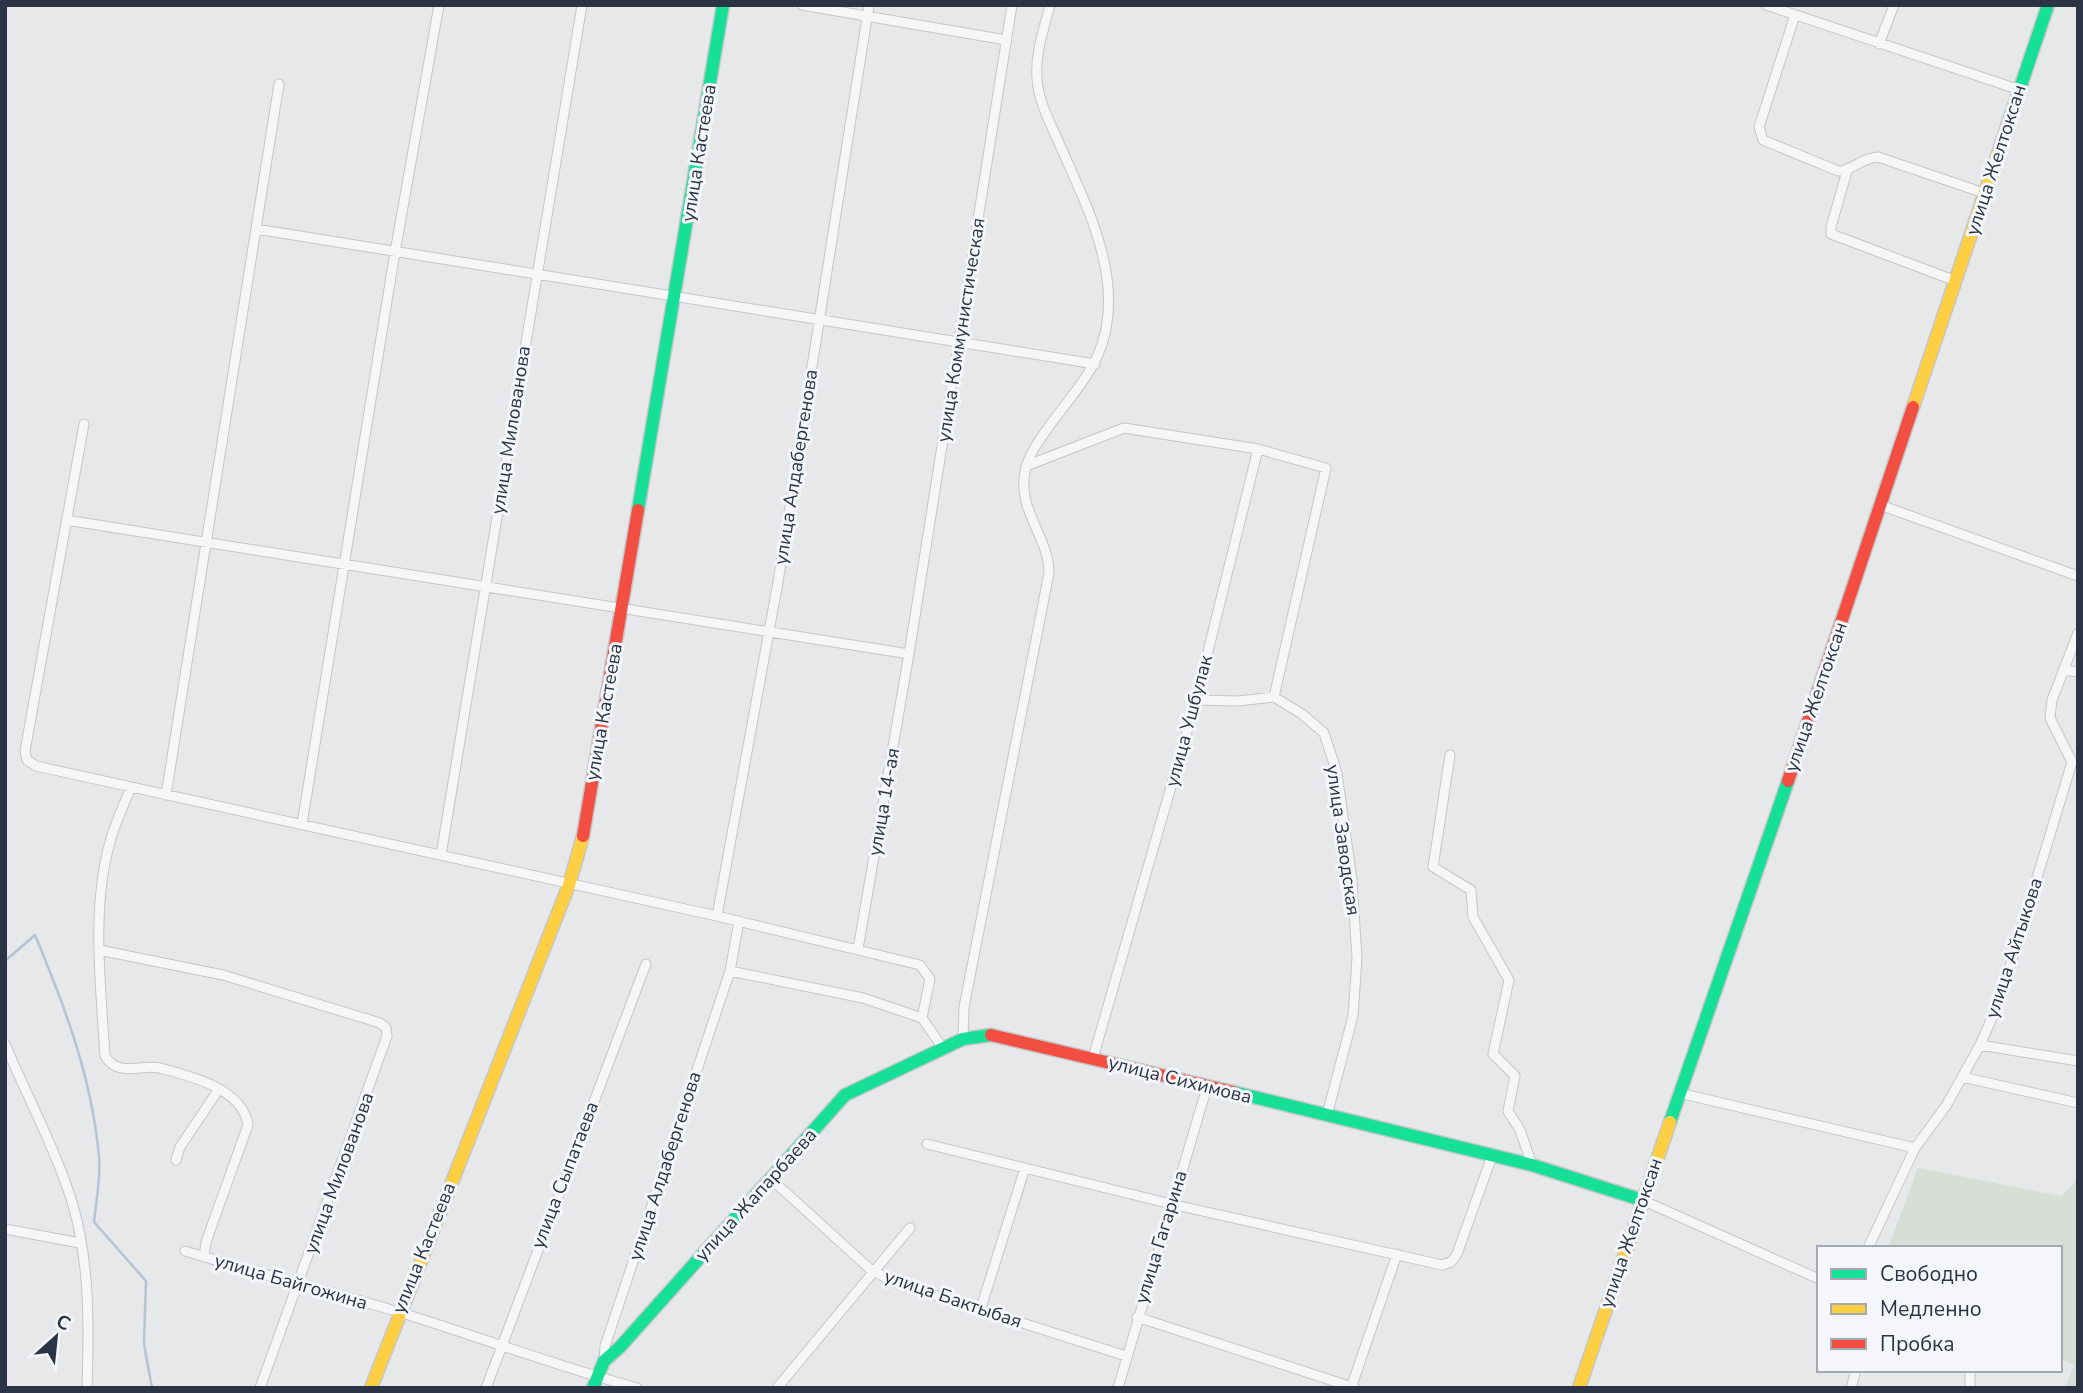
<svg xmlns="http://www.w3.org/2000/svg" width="2083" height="1393" font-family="'Nunito Sans',sans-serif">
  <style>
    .green { fill: #d6ded6 }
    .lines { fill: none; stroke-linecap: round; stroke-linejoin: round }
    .stream { stroke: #b4c4d5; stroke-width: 2.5 }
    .street-casing { stroke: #c4c6c8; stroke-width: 11 }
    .fast-casing { stroke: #c4c6c8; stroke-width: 15 }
    .slow-casing { stroke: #c4c6c8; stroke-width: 15 }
    .jam-casing { stroke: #c4c6c8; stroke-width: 15 }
    .street { stroke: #f5f6f7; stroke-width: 9 }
    .fast { stroke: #16e098; stroke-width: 12 }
    .slow { stroke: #ffcf43; stroke-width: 12 }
    .jam { stroke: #f24e42; stroke-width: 12 }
    .labels { text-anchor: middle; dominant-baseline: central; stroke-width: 6; stroke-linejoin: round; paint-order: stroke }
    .street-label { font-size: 19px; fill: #2b3445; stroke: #f4f6f9 }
  </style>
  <rect width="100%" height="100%" fill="#e6e8ea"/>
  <path class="green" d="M1918,1168L2061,1196L2078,1179V1388H2065L2074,1365L2060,1359V1248H1888Z"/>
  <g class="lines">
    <path class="stream" d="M5,961L35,935C65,1007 92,1078 99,1157C101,1178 96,1201 94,1222L146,1281L144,1344L152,1388"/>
    <defs>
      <path id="street" d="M802,5L1006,40
        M1766,5L2020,90
        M1795,15L1759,127L1763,140L1838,171C1853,171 1860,158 1878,157L1984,193
        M1879,44L1894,5
        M1847,171L1831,227V234L1956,281
        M256,229L1095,364
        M84,424L25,751L27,760L36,766L717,916L920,965L930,979L922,1018
        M1026,466L1124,428L1258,449
        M1880,505L2078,576
        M66,520L909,654
        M2063,670L2078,672
        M1196,700L1238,701L1274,697
        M1450,755L1433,867L1471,890L1473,917L1509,980L1493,1054L1515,1076L1508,1111L1520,1130L1532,1165
        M131,787C124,805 115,823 110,842C91,908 101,988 105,1056C118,1078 140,1064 160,1068C191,1076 243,1089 248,1125L206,1242L204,1257
        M166,795L279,84
        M302,824L395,252L439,5
        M441,855L582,5
        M717,916L778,582L869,5
        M858,949L909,654L1012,5
        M99,950L223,975L380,1023L386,1028L387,1036L260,1388
        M730,971L863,998L922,1018L942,1047
        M963,1039L964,1007L1049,573C1049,537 1017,510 1025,472C1028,455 1040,439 1050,425C1085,378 1113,352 1108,288C1104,237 1079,189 1059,143C1050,122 1038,101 1037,78C1035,54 1044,28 1050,5
        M5,1044C27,1096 55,1148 72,1202C90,1261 89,1327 87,1388
        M1980,1045L2078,1061
        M1093,1058L1196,700L1258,449L1326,468L1274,697L1302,714L1324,733L1337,773L1352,880L1357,958L1353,1016L1327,1115
        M1962,1077L2078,1103
        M1679,1093L1915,1148
        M927,1144L1171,1204L1442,1265L1451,1262L1457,1254L1492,1156
        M176,1160L180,1147L219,1089
        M770,1178L870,1269L893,1282L1126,1356
        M1642,1200L1819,1279
        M5,1229L80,1243
        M1868,1248L1915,1148L1946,1106L1980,1045L2000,1000L2072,762L2050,718L2052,700L2078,633
        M185,1251C256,1273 328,1291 399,1312C479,1337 557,1366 637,1388
        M980,1311L1025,1168
        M1137,1317L1355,1388
        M604,1361L605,1346L730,971L739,921
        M486,1388L646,964
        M777,1388L910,1228
        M1118,1388L1207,1087
        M1351,1388L1397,1254
        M1851,1388L1856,1370
        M1970,1388V1370"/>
      <path id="fast" d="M2009,121L2048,5
        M638,510L723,5
        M1233,1092L1532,1165L1642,1200
        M1670,1122L1788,781
        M593,1388L604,1361L620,1347L845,1095L963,1039L991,1035"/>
      <path id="slow" d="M1913,407L2009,121
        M371,1388L569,885L583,836
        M1579,1388L1670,1122"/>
      <path id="jam" d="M1788,781L1913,407
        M583,836L638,510
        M991,1035L1233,1092"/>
    </defs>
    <use href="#street" class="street-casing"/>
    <use href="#fast" class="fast-casing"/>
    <use href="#slow" class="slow-casing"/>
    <use href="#jam" class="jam-casing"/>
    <use href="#street" class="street"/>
    <use href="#fast" class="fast"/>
    <use href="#slow" class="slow"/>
    <use href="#jam" class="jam"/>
  </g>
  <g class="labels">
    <g class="street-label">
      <text transform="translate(699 153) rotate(-81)">улица Кастеева</text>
      <text transform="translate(1996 160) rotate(-72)">улица Желтоксан</text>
      <text transform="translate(961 330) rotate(-81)">улица Коммунистическая</text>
      <text transform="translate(511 430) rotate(-81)">улица Милованова</text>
      <text transform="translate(796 467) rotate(-81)">улица Алдабергенова</text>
      <text transform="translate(1816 697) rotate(-71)">улица Желтоксан</text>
      <text transform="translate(604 712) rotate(-80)">улица Кастеева</text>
      <text transform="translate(1189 721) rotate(-75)">улица Ушбулак</text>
      <text transform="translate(884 802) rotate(-80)">улица 14-ая</text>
      <text transform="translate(1343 840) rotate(82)">улица Заводская</text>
      <text transform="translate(2014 948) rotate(-72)">улица Айтыкова</text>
      <text transform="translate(1180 1080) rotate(14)">улица Сихимова</text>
      <text transform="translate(665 1166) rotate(-72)">улица Алдабергенова</text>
      <text transform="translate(339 1173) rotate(-70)">улица Милованова</text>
      <text transform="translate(565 1175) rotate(-69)">улица Сыпатаева</text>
      <text transform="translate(756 1195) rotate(-48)">улица Жапарбаева</text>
      <text transform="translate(1631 1233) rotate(-71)">улица Желтоксан</text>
      <text transform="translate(1161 1237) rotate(-73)">улица Гагарина</text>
      <text transform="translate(424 1248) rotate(-68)">улица Кастеева</text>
      <text transform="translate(291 1282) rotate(16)">улица Байгожина</text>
      <text transform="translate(953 1299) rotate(19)">улица Бактыбая</text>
    </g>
  </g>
  <rect width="2083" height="1393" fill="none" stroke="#2b3445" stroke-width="14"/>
  <rect x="1817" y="1246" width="245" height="126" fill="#f4f6f9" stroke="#a4a8b1" stroke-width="2"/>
  <rect x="1831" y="1269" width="35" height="10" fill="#16e098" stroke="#a4a8b1" stroke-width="2"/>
  <text x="1880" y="1281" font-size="21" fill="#2b3445">Свободно</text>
  <rect x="1831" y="1304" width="35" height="10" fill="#ffcf43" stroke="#a4a8b1" stroke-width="2"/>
  <text x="1880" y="1316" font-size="21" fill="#2b3445">Медленно</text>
  <rect x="1831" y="1339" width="35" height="10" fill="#f24e42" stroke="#a4a8b1" stroke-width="2"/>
  <text x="1880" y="1351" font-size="21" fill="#2b3445">Пробка</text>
  <g transform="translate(56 1337) rotate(27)" stroke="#f4f6f9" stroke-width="5" paint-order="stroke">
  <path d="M0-5L12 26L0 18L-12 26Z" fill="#2b3445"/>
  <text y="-10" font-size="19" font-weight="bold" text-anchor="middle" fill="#2b3445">С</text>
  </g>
</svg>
